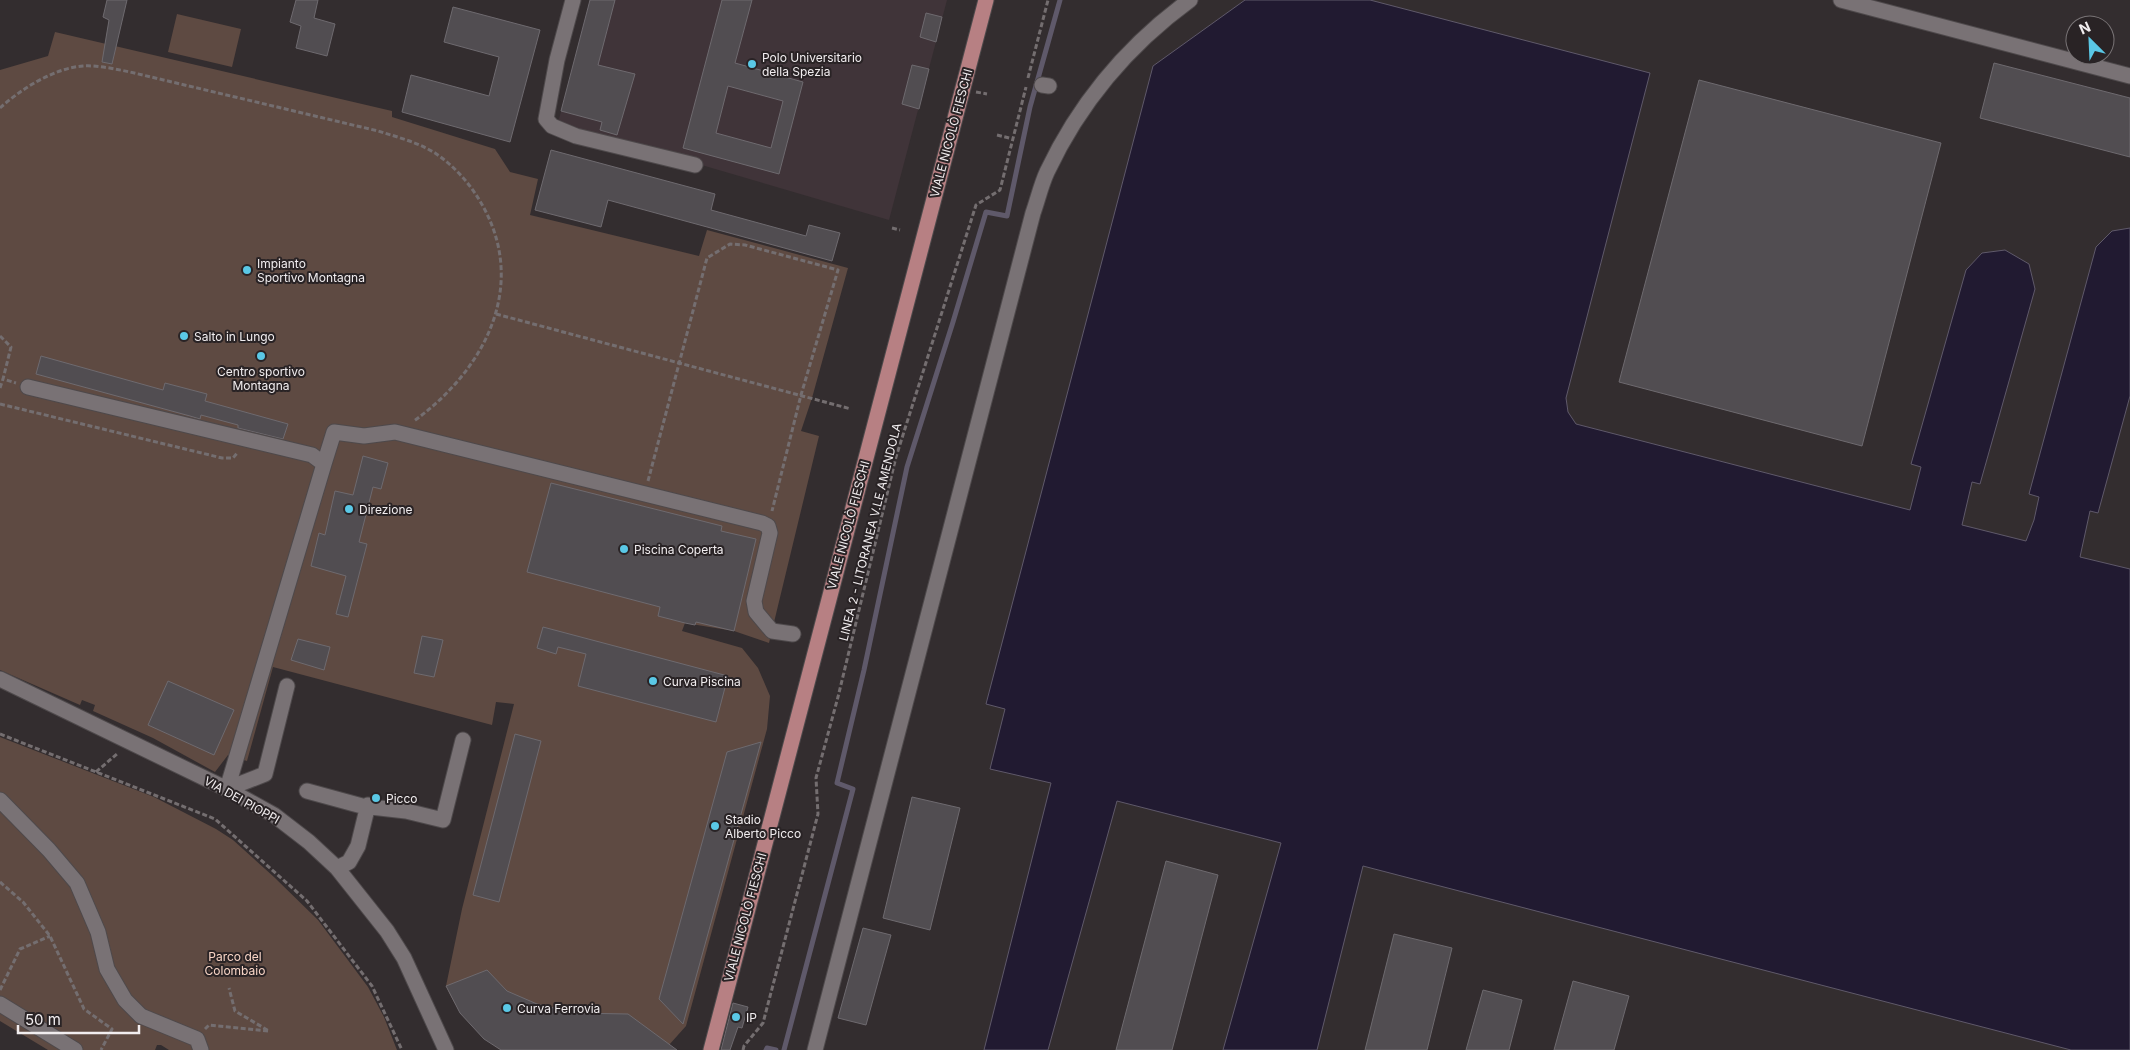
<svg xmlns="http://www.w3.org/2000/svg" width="2130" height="1050" font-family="Inter,sans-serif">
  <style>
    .built { fill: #403439 }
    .green { fill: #5e4a42 }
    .water { fill: #211a31; stroke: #5f596a }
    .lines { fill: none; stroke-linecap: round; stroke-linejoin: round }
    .stream { stroke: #5f596a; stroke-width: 5 }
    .building { fill: #514d51; stroke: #6e6a6f; fill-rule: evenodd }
    .minor-casing { stroke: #4e494b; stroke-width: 17 }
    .major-casing { stroke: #4e494b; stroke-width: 17 }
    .path { stroke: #746e70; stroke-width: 3; stroke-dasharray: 5 2.5; stroke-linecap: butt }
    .minor { stroke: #797275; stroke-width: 15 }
    .major { stroke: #b78083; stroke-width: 15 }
    .poi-dot { fill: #5ac8e6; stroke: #292325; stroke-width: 2 }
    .labels { text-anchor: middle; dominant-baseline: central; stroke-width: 4; stroke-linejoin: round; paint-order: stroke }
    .poi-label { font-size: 12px; fill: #f1edef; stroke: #292325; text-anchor: start }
    .street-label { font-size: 12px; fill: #f1edef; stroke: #292325 }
    .park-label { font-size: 12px; fill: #f8d5c6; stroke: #292325 }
  </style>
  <rect width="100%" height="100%" fill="#332d2f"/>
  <path class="built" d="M590,0H947L889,220L558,123Z"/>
  <path class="green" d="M177,14L241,29L232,67L168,52Z
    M55,32L392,111V117L495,149L510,172L538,179L530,215L699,256L707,230L848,268L812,398L801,431L819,436L769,643L734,631L685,623L682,631L742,648L758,668L770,696L767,729L686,1026L669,1045L501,1050C477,1034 457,1013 446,986L462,909L514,704L496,702L492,725L273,667L247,761L228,755L215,772L153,738L93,711L95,705L82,700L80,705L0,670V70L48,56Z
    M0,737L154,797L216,829L233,840L274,877L318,920L368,987L384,1017L397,1050H169L161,1045H157L155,1050H48L0,1021Z"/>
  <path class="water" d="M1245,0H1370L1650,73L1566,398L1568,412L1576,424L1910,510L1921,467L1911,464L1966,270L1982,253L2005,250L2029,264L2035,289L1980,484L1972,482L1962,525L2026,541L2034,520L2039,497L2029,494L2096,247L2112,231L2130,228V396L2098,513L2090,511L2080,557L2130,569V1050H2071L1363,866L1317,1050H1223L1281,843L1117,801L1048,1050H984L1051,783L990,769L1005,709L986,704L1153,66Z"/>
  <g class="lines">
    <path class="stream" d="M766,1050L767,1048L776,1050
      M784,1050L853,789L837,783L864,670L907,467L953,322L986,212L1007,216L1030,107L1060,0"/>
  </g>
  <path class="building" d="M107,0H127L112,64L102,62L109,20L103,17Z
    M296,0H318L314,18L335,24L327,56L296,48L301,26L290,22Z
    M590,0H615L598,65L635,74L617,135L600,130L602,122L561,111Z
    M722,0H752L735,63L803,82L779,174L683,148ZM728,86L783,101L771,148L716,133Z
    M453,7L540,30L510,142L402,112L411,75L489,96L499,57L444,42Z
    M926,13L942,17L936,42L920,37Z
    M1994,63L2130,98V157L1980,118Z
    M912,65L929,69L919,109L902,104Z
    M1699,80L1941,143L1862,446L1619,382Z
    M551,150L715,194L711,210L806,236L809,225L840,233L832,261L608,200L601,227L535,210Z
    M41,356L163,390L165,383L207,394L205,401L288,424L283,439L238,428V425L201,415L200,419L190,416L36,374Z
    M363,456L388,463L381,489L373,487L359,542L367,544L348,617L336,614L346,576L311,566L319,533L325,535L335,491L353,495Z
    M551,483L722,526L721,531L756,539L734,631L696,622L695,625L685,623L658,616L660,607L527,572Z
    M543,627L728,676L716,722L578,686L586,654L558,647L556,654L537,648Z
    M422,636L443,640L434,677L414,673Z
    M298,639L330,647L324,670L291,660Z
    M168,681L234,710L214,755L148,725Z
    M515,734L541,741L499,902L473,895Z
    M761,742L683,1024L659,999L727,752Z
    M912,797L960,808L930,930L883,918Z
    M1166,861L1218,875L1172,1050H1116Z
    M863,928L891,935L866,1025L838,1018Z
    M1394,934L1452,948L1427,1050H1365Z
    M487,970L507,991L537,1004L575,1013L628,1014L677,1050H501L484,1039L460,1013L446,986Z
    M1573,981L1629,996L1614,1050H1554Z
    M1483,990L1522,1000L1509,1050H1466Z
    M733,1003L748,1007L742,1028L738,1027L730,1050H721Z"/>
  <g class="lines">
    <defs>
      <path id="minor" d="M573,0L557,60L546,119L552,126L576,136L695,165
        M1841,0L2130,76
        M1042,85L1049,86
        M28,387L312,455L324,464L227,789
        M324,464L334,432L364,436L395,432L762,523L768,526L770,533L754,601L756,612L772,631L793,634
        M0,679L227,789L274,815L309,842L337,868L387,931L404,958L446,1050
        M227,789L265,774L287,686
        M307,791L362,806L406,811L443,820L463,740
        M0,800L49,850L77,883L98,932L107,969L125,1000L141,1016L197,1039L201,1050
        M337,868L349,862L358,846L368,805
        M0,1004L75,1050
        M815,1050L1033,213C1038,199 1041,185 1047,172C1080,102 1127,46 1190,0"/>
      <path id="major" d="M711,1050L986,0"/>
    </defs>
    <use href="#minor" class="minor-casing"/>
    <use href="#major" class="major-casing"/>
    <path class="path" d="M1028,78L1048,0
      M976,92L987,94
      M0,108C21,89 54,68 83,66C98,65 115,69 130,72L378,131C397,137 417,142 435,153C456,167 473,187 485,210C527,291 482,372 414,421
      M997,135L1013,139
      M892,228L900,230
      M496,314L851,409
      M0,336L11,347L3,379L16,383
      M0,388L3,379
      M0,404L222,458H233L238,452
      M648,481L707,258L730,244L745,245L838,270L801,395L772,511
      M0,734L215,819L307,901L372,986L402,1050
      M96,772L118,753
      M0,882L23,902L50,936L84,1009L112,1029L101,1050
      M0,990L20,949L50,936
      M205,1029L209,1025L269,1031L235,1011L229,988
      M743,1050L744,1046L763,1023L818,814L816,778L838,697L896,457L976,205L1000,190L1026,87"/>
    <use href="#minor" class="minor"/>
    <use href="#major" class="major"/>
  </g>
  <g class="poi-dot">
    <circle cx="752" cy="64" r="5"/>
    <circle cx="247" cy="270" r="5"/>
    <circle cx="184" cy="336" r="5"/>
    <circle cx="261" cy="356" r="5"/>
    <circle cx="349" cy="509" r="5"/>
    <circle cx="624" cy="549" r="5"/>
    <circle cx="653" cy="681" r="5"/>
    <circle cx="376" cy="798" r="5"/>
    <circle cx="715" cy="826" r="5"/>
    <circle cx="507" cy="1008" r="5"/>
    <circle cx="736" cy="1017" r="5"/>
  </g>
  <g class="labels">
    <g class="poi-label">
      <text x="762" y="57">Polo Universitario<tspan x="762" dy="14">della Spezia</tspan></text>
      <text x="257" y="263">Impianto<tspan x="257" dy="14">Sportivo Montagna</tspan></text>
      <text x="194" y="336">Salto in Lungo</text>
      <text x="261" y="371" text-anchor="middle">Centro sportivo<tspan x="261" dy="14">Montagna</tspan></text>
      <text x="359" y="509">Direzione</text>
      <text x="634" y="549">Piscina Coperta</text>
      <text x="663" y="681">Curva Piscina</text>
      <text x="386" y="798">Picco</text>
      <text x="725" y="819">Stadio<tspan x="725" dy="14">Alberto Picco</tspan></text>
      <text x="517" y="1008">Curva Ferrovia</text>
      <text x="746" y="1017">IP</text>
    </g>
    <g class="street-label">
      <text transform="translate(951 133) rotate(-75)">VIALE NICOLÒ FIESCHI</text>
      <text transform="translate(848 525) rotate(-75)">VIALE NICOLÒ FIESCHI</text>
      <text transform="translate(870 532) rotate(-76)">LINEA 2 - LITORANEA V.LE AMENDOLA</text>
      <text transform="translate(242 800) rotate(29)">VIA DEI PIOPPI</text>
      <text transform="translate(745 917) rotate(-75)">VIALE NICOLÒ FIESCHI</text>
    </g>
    <g class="park-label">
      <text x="235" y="956">Parco del<tspan x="235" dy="14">Colombaio</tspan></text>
    </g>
  </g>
  <g transform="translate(2090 40) rotate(336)"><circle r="24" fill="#292325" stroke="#797476"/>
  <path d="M0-4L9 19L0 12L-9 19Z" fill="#5ac8e6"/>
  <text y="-8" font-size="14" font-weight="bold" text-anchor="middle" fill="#f1edef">N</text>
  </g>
  <path d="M18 1025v8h121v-8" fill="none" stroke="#f1edef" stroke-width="2.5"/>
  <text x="25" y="1025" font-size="15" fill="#f1edef" stroke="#292325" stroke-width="4" paint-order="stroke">50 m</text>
</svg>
